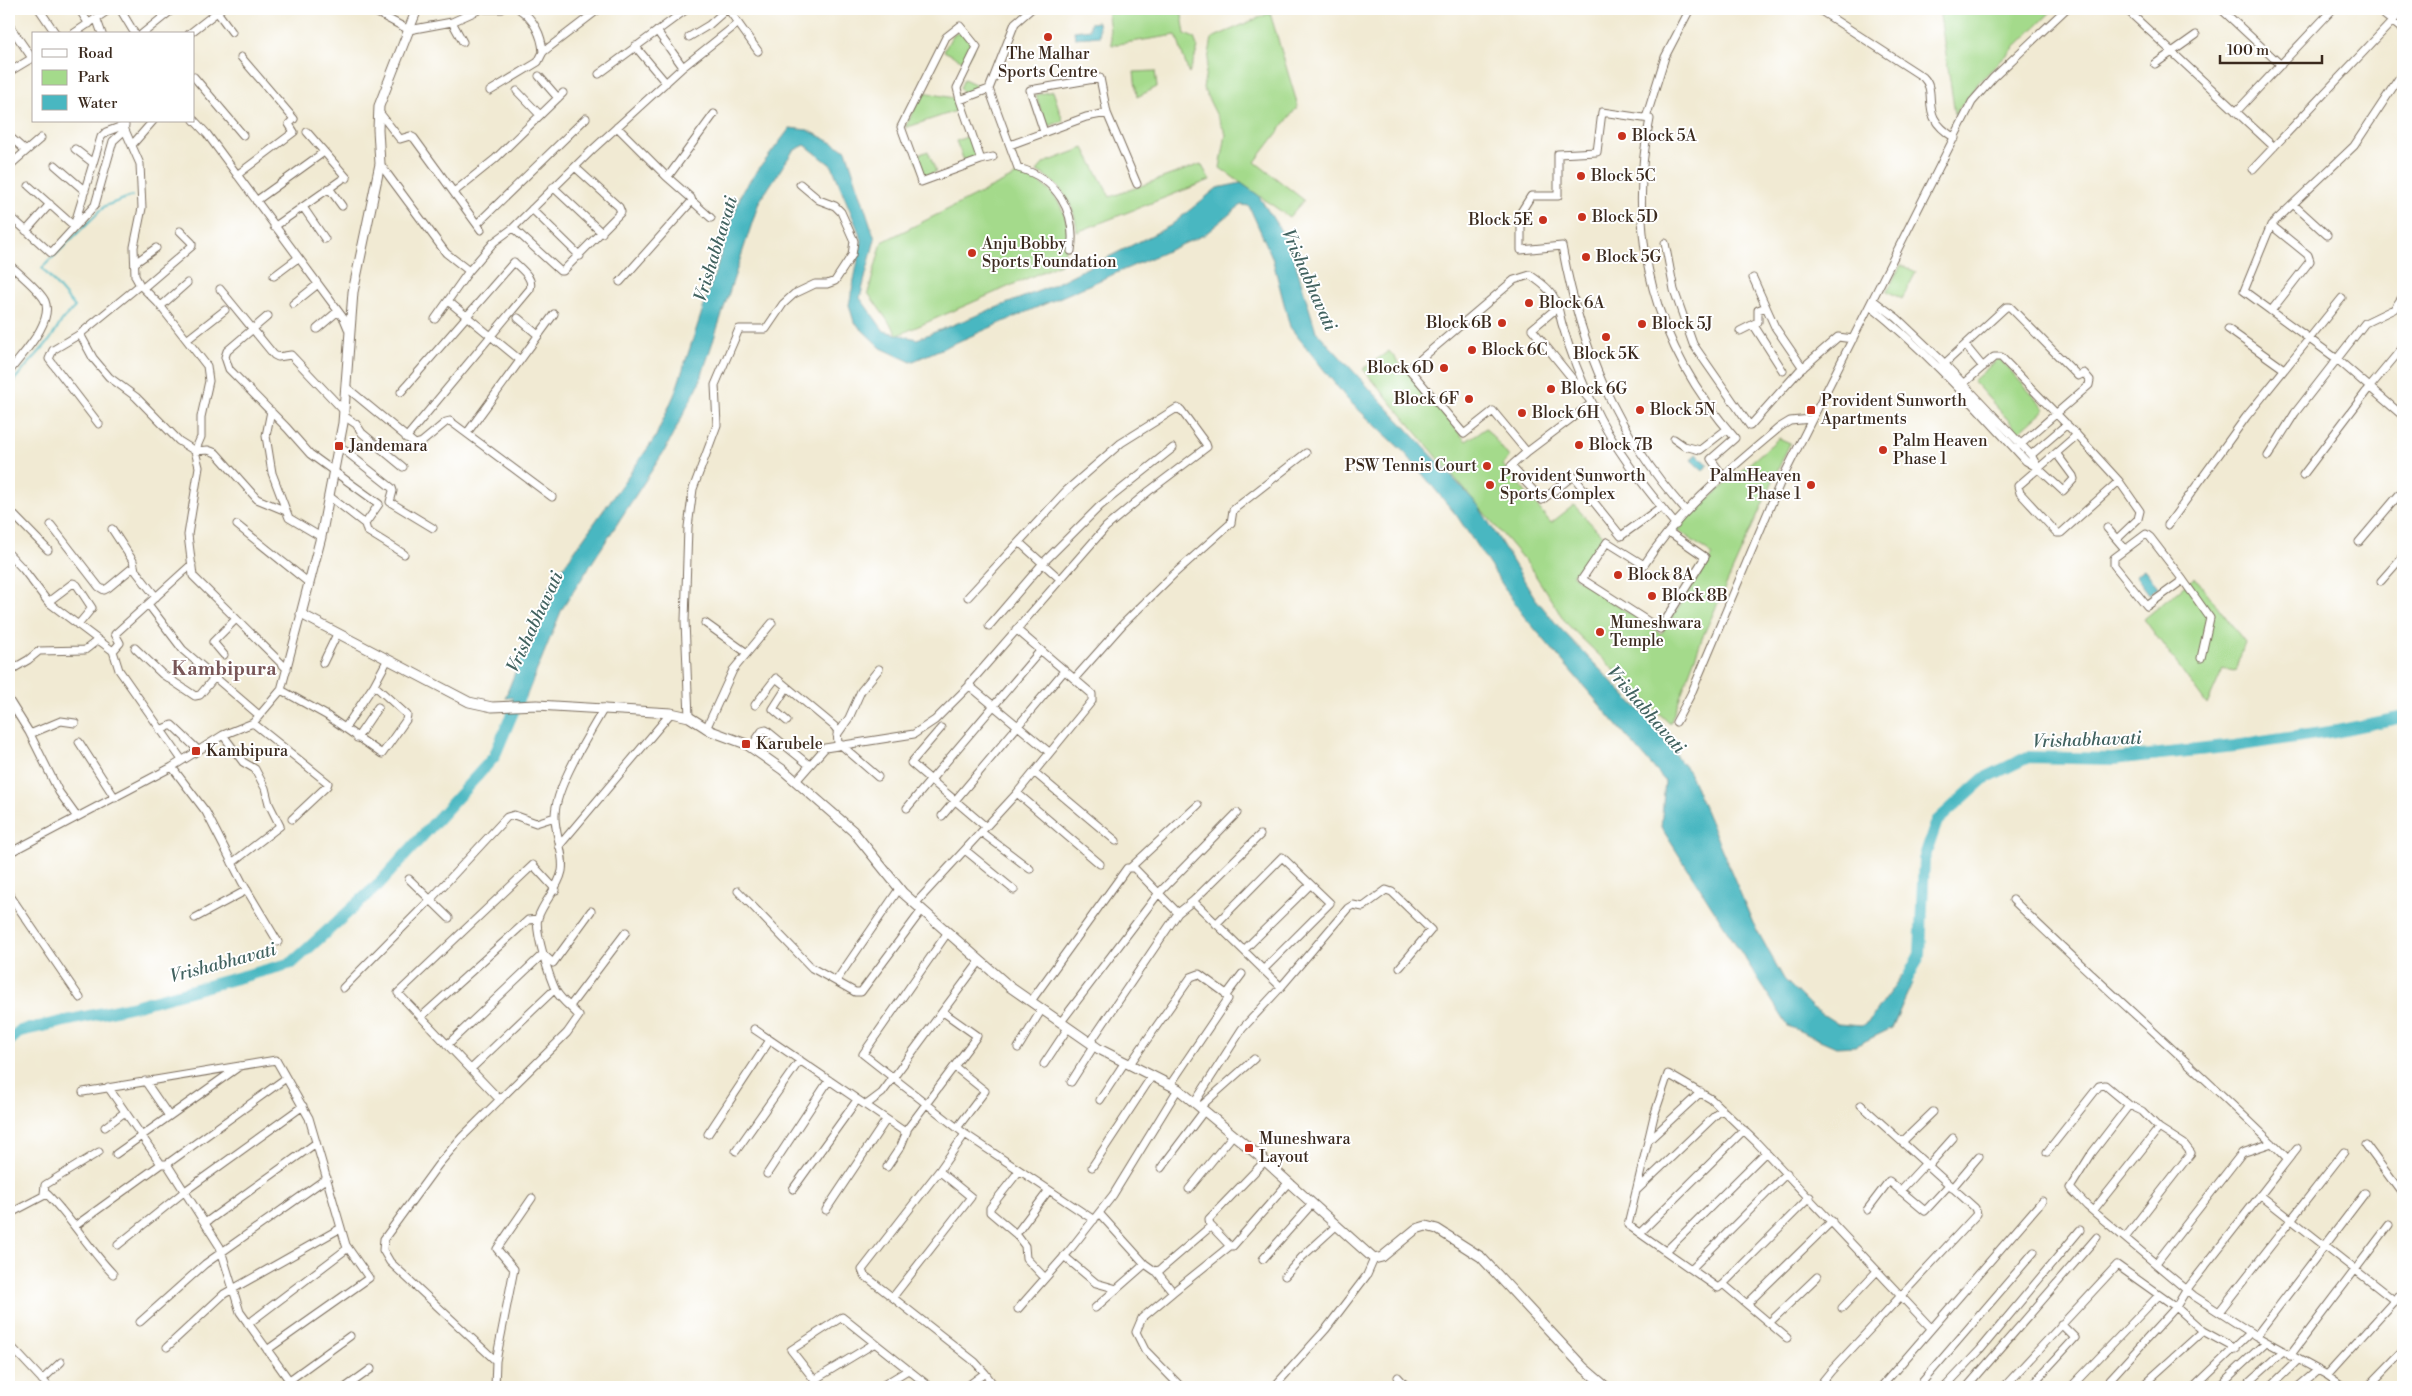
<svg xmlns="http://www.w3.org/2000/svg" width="2412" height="1396" font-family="'Libre Bodoni',serif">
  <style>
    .green { fill: #a4da8b; stroke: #708254 }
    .water { fill: #49b7c1; stroke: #427070 }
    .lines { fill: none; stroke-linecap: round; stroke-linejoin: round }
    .stream { stroke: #49b7c1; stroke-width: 2 }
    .river { stroke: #49b7c1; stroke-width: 12 }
    .street-casing { stroke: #7b6d5d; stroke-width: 9 }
    .secondary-casing { stroke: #7b6d5d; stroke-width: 11 }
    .street { stroke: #fff; stroke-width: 7 }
    .secondary { stroke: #fff; stroke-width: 9 }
    .poi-dot { fill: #c8321e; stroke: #fff; stroke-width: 2 }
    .labels { text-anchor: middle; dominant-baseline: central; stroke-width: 4; stroke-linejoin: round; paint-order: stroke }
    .poi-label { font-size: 16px; fill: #3b2a1e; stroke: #fff; text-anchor: start }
    .water-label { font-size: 18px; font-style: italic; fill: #41625f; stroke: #fff }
    .quarter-label { font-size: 19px; font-weight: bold; fill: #795758; stroke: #fff }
  </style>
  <rect width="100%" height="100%" fill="#fff"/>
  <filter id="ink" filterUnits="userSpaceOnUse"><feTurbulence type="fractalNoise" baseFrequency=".02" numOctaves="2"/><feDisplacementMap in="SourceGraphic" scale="10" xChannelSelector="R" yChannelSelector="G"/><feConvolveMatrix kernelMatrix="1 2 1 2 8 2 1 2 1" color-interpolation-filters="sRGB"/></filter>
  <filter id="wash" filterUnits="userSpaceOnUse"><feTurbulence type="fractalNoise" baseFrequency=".0096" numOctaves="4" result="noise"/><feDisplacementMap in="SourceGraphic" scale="20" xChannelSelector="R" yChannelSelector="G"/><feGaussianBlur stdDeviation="1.12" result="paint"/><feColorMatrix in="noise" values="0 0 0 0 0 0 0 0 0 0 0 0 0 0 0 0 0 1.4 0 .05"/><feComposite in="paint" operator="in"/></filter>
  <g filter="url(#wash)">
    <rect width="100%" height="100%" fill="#f1ead3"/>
    <path class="green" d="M1107,9H1181L1185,34L1194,38L1198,48L1189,74L1176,35L1112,45Z
      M1939,9H2054L1979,82L1955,114Z
      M1270,13L1298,106L1255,162L1304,200L1289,217L1220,168L1226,134L1203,88L1212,38Z
      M961,31L974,47L965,62L944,51L952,36Z
      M1155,71L1157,87L1137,97L1134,72Z
      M964,79L979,86V89L964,94L960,88Z
      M1053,91L1063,121L1046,127L1036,95Z
      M923,92L953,98L959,110L905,128Z
      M969,136L978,158L965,163L956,141Z
      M1084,148L1110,197L1201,164L1210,180L1077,232C1075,204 1061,184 1037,171L1044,163Z
      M928,151L936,172L923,177L915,156Z
      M1019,174C1060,185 1079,226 1060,264L898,335L868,293L882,242Z
      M1901,265L1916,272L1902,299L1887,291Z
      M1389,351L1466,441L1486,428L1509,457L1503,465L1551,523L1574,505L1606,540L1572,575L1661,634L1713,555L1675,528L1779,438L1790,443L1703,636L1670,724L1566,623L1530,567L1363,369Z
      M1999,358L2045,409L2019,432L1973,381Z
      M2195,577L2245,642L2236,671L2223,669L2207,705L2144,619Z"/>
    <path class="water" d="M1098,22L1100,36L1075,38L1074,31L1090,29V23Z
      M790,128L808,130L846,150L875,239L860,298L884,331L917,339L1049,287L1170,226L1217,188L1241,183L1258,195L1290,245L1316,331L1478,505L1535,598L1559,627L1643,714L1689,772L1753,923L1784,979L1813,1008L1838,1024L1861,1026L1869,1021L1902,975L1912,983L1892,1028L1855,1046L1836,1047L1788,1026L1661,827L1665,781L1522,614L1457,516L1405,453L1347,399L1290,327L1272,257L1249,206L1241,205L1204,235L911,362L881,348L854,322L849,305L862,240L832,166L805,145L793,151L759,202L699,384L665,450L562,609L526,697L505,698L548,588L655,438L675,393L742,191Z
      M1696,454L1708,464L1703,471L1691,460Z
      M2144,569L2158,587L2149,594L2135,575Z"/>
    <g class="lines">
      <path class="stream" d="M9,396L15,379L50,340L63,319L75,307L42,268L105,206L132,196"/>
      <path class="river" d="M1900,993L1920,954L1924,859L1937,821L1983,779L2028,757L2113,759L2235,746L2336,731L2403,717
        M9,1041L20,1031L134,1006L292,963L378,885L494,757L526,681"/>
    </g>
  </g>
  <g filter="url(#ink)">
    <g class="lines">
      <defs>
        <path id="street" d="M39,9L56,34
          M79,9L89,24
          M120,9L135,34
          M215,9L232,32
          M370,9L409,30L452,22
          M485,9H502
          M519,9C533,18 542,35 543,52
          M728,9L758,51
          M1031,9L1015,23L989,89L1018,168C1057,178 1077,212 1071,251
          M1818,9L1923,77C1940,94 1916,115 1955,138
          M2126,9L2274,147
          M2221,9L2281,65
          M2377,9L2403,30
          M97,20L102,34
          M9,25L32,58
          M657,31L683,67
          M73,34L110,9
          M142,34L173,9
          M189,34L221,9
          M689,37L709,25L727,9
          M463,42L452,22L481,9
          M635,46L666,83
          M2155,64L2196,35
          M9,72L34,57
          M2403,72L2354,146L2271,225L2244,291L2337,359L2403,416
          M599,74L687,9
          M539,76L558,98
          M194,77L243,135
          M490,91L538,62L543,52L599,9
          M517,91L540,115
          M960,100L981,160L921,182L901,127L946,37L960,26L977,47L957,88L960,100L989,89
          M379,112L400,139L410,136L414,138L481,230
          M2236,112L2333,9
          M1646,118L1665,57L1690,9
          M194,120L207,134L344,319L349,331
          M124,121L125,130L140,164L142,208L134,247L135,276L140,285L158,303L207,366L209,381L201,417V437L195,451L199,467L188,535L193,576L287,669
          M617,127L666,176L670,174L714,114
          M307,132L347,178
          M1044,132L1030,90L1100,78L1107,113
          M9,136L26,151
          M132,145L153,121
          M1010,145L1086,117L1107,113L1137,184
          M75,149L93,163
          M981,160L993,157
          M380,164L446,253L469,271L494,242L513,228L592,150L683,67L737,24
          M55,165L85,191
          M9,166L41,138
          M2253,169L2403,10
          M237,175L294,132L289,124L294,119L241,57
          M29,186L74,226L101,137L106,132L125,125
          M553,187L602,233
          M329,188L342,206
          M454,192L495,159L563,93
          M256,201L324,152
          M692,201L711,218
          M2293,204L2327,235
          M303,207L325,239
          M532,209L580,256
          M9,215L51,253L95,205L113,141L125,130
          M477,224L586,118
          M2271,225L2308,255L2310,261L2271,311
          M274,227L341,180
          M513,228L560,271H563L621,212L619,207L575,167
          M26,231L50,204
          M1665,243L1674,290L1693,344L1750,426L1799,371L1838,337L1853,339
          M135,263L156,248
          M9,270L12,267C21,275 40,291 45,301C54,323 21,355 9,372
          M274,276L298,258
          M1753,278L1775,327L1803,368
          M620,282L692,201L691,198L666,176
          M140,285L80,334L93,358L109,377L136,397L179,441L195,451L208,450L216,453L257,499L286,511
          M143,288L192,246V243L180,231
          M220,289L274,355L278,357L291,355L344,411
          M448,301L520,360
          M293,304L318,284
          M161,306L187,283
          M1870,306C1928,352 1976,407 2026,461L2038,468L2031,455L1940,359L1897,318L1873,300
          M268,316L227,351L225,357L229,369L287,428L310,454L379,504L365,524L329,496
          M518,318L538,335
          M435,319L469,271
          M1753,324L1783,371
          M317,329L338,311
          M2228,329L2284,369
          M1740,331L1758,322V310L1766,307
          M80,334L53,350L49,359L99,424
          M188,339L225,310
          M1965,345L1983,367
          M1942,366L2006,307H2010L2078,376L2084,373L2090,380L2089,385L2020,445
          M1963,384L1994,357H2001L2077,435
          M346,387L415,444L422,442L446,422L450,421L552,497
          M401,392L514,262C521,269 534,278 530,289L406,438
          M271,411L266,436L272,473L289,518L321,537
          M344,416L356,424L362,433L403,467
          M467,433L554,314
          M1674,439L1684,446L1700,450L1727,429
          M339,446L392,488L393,491L390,502L433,528
          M1527,452L1592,403L1532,329L1558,307
          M2031,455L2067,424
          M2268,456L2295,413L2365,323L2394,309L2403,296
          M2038,468L2063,491L2074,479L2073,476L2056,453
          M2303,475L2369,388L2403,347
          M1661,507L1621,536L1573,476L1542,500L1511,466L1527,452L1493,411L1464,434L1409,369L1514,280L1530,275C1540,282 1552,290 1556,302C1559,309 1560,317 1562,324C1570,351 1580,378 1592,402C1613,448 1644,486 1676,525
          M9,510L48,550
          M1685,510C1615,431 1581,349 1562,246L1521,250V212L1531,196H1558V154L1597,152L1602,112L1650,119C1625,238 1655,347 1735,438L1711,459L1723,476
          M365,524L367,531L404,554
          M51,525L99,587L104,590L108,588L131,569L135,570L156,597
          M237,525L309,583
          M2168,525L2246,417L2342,298
          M2107,528L2125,549
          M112,529L133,561L135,570
          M1669,532L1705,557L1660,629L1582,579L1607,542L1644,565C1680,509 1729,470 1780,427L1790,421L1811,419
          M2146,534L2150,537L2183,580L2147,606L2114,565V558Z
          M2117,539L2138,519L2140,511L2119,481L2077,435L2018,486L2020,493L2057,533H2061L2119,481
          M1019,542L1060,579
          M2359,542L2403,490
          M9,554L23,569L48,602L113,651L120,643L115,634L192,564
          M2183,580L2210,618L2201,658
          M2381,581L2403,556
          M968,597L1066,491L1121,443L1177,408L1181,410L1206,444L1207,447L1149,491L1106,527L970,683L971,687L1049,752
          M48,602L73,583L77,585L92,608L78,625
          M148,604L183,650L259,715
          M705,623L747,653
          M989,626L1043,563L1100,506L1173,448
          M135,648L162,674L195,696L200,695L214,678
          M113,651L119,670L182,760
          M224,655L213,642L236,619
          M323,663L337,634
          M9,671L28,660L39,651L85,650L98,640
          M1075,678L1123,624L1174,574L1231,523L1233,510L1306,453
          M281,690L326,715L382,754L406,720L407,715L374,685
          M9,700L29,732L59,792L77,817
          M755,705L776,678L834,726L837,730L838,744
          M689,717L685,621L688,527L693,489L717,425L715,385L739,329H766L783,304L794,294L815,284H827L835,281L852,255L854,241L841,212L835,206L819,200L800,184
          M787,721L773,709L787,687
          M1676,722L1691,694L1781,481L1972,102L1993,78L2066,9
          M253,723L328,783L327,786L292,819
          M345,728L374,685L387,661
          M941,728L911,763L986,827
          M706,729L733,670L772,623
          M160,730L172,725L198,750
          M30,734L61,721L75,723
          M223,735L243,762L255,769L265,788L269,804L280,826L232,863
          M837,735L849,718L861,691L879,669
          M357,738L378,707
          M79,742L115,798
          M840,744L878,777
          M751,747L762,731L766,730L809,765
          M172,767L206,812L242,882L278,942
          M1034,772L1116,841
          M796,781L825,748L914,734L935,720L970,685
          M1017,793L1100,864
          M907,808L1041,650
          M942,816L1065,670
          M981,832L1030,869
          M559,846L671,713
          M965,850L1014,890
          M9,853L172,767L223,735L253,723L281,690L301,614
          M1131,867L1198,805
          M409,879L449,918
          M738,891L812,968L855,992H861L922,910
          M9,894L80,998
          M2013,900C2103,988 2199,1070 2288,1159
          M1191,903L1260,835
          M915,904L1017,793L1092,701V694L1016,629
          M195,918L247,890
          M1216,924L1282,857L1330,903L1263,970
          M948,932L863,1054L965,1134L939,1171L862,1270L864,1275L975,1362L985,1373
          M1244,950L1310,885
          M836,981L899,889
          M343,988L430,900L507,817L514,815L536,823L555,817
          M1227,994L1242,974
          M1031,1001L1127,868H1134L1178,913
          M570,1006L626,932
          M421,1017L528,920L538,919
          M1061,1022L1158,894L1237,813
          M754,1029L905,1132L977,1036L943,1012
          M1090,1043L1178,913L1193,901L1281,987
          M447,1045L543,954L553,963L591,911
          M1018,1048L1042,1009
          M1044,1064L1068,1028
          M1130,1064L1191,977L1199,974L1225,993L1228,999L1170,1085
          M955,1067L985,1091L957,1128
          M471,1069L555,989
          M145,1081L169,1116
          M1071,1082L1094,1046
          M108,1087L161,1164
          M83,1092L276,1060L309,1118L346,1245L369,1278L267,1350
          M500,1100L398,993L533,865L556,890
          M1100,1100L1125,1062
          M1195,1102L1242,1029L1281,987L1348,908L1353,905L1363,907L1386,890L1392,892L1431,930L1400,967
          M866,1105L882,1093L980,961
          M2129,1105L2092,1153L2070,1188L2087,1206L2194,1296L2256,1336L2327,1375L2344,1387
          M1200,1107L1254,1059
          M105,1127L125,1112
          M708,1134L770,1040
          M965,1134L1094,1220
          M1648,1141L1701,1092
          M1902,1142L1933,1112
          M2366,1145L2403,1195
          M736,1151L800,1060
          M2047,1152L2099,1086L2105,1085L2129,1105L2142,1111L2159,1128L2184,1144L2191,1153L2125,1238
          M116,1154L240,1066
          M167,1164L286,1078
          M1928,1166L1953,1138
          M887,1167L901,1146L907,1131
          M1092,1167L1152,1076
          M1161,1168L1204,1111
          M1019,1171L990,1208V1212L1016,1234L1025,1246L1026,1258L1045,1278
          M767,1174L829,1080
          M1952,1188L1979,1156
          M793,1189L857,1100
          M1189,1189L1233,1135
          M1636,1191L1722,1109
          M1900,1191L1925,1164
          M44,1194L45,1185L99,1152
          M2260,1195L2395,1301
          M826,1210L886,1120
          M1867,1210L1889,1181L1925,1211L1949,1185
          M2093,1211L2159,1128
          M1099,1213L1145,1264
          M9,1214L47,1194C72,1219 89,1249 113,1274
          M205,1223L316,1143
          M75,1226L161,1164H167L220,1247L240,1312L294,1387
          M1211,1226L1230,1246H1233L1288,1183
          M1640,1233L1744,1130
          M1016,1234L1049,1190
          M118,1245L185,1191L303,1106
          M1666,1251L1766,1152
          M1064,1256L1096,1283L1117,1289
          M1263,1259L1312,1204
          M2156,1263L2242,1153L2272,1143
          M1691,1269L1787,1173
          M1157,1272L1173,1292L1230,1246
          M1285,1276L1302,1257L1336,1226
          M1723,1284L1810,1197
          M1173,1292L1142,1318L1136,1332L1145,1350L1181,1387
          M893,1297L971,1197L939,1171
          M1747,1304L1832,1221
          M1095,1308L1145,1264L1155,1271L1160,1270L1210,1227L1209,1219L1265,1161
          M1842,1308L1877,1271
          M1018,1309L1069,1251L1113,1195L1178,1089
          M2219,1312L2344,1152
          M140,1322L205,1264L327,1178
          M1769,1323L1817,1277
          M248,1324L348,1248
          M2256,1336L2365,1193
          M1787,1338L1723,1284L1718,1288L1628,1225L1654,1116L1668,1074L1711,1099L1757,1143L1931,1328
          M9,1344L49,1387
          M167,1347L224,1294L341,1228
          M2290,1356L2389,1225
          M496,1361L514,1269L497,1249L532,1198
          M2327,1375L2403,1291
          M1398,1377L1407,1387
          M42,1380L61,1362
          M814,1380L875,1343
          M280,1387L350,1336
          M346,1387L371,1369
          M495,1387L496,1361L390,1262L383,1250L384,1239L438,1165L462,1137L567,1033L579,1016C572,1008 561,1000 556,991C550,979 534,930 538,918C543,901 558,890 562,871C565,853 554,833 555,815C556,785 589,735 604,708
          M820,1387L791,1350L842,1317L930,1387
          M880,1387L908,1370
          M966,1387L985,1373L995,1387
          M1274,1387L1326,1329L1367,1275L1374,1259
          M1818,1387L1831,1371L1977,1214L1975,1208L1861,1105
          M1881,1387L2042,1201
          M1918,1387L2034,1252
          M1945,1387L1980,1350L2080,1230
          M1967,1387L2097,1237
          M2004,1387L2117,1265L2176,1307L2203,1331L2236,1349
          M2030,1387L2075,1338L2061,1324
          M2071,1387L2159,1295
          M2103,1387L2176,1307L2187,1289L2297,1148
          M2141,1387L2203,1331
          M2194,1387L2250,1333
          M2218,1387L2266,1342
          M2243,1387L2282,1352
          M2270,1387L2298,1360
          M2298,1387L2318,1370
          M2368,1387L2403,1351"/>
        <path id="secondary" d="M417,9L379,106L378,129L380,164L353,292L343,423L321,537L301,614L469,702L492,707L537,705L671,713L689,717L711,731L746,744L783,770L853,831L903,893L1010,987L1099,1049L1178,1089L1265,1161L1374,1259L1382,1257L1416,1229L1426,1226L1437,1229L1481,1257L1584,1368L1606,1387"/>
      </defs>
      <use href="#street" class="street-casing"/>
      <use href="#secondary" class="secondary-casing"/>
      <use href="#street" class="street"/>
      <use href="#secondary" class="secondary"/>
    </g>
  </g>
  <g class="poi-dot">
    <circle cx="1048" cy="37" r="5"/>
    <circle cx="1622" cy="136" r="5"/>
    <circle cx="1581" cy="176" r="5"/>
    <circle cx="1582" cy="217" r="5"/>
    <circle cx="1543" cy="220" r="5"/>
    <circle cx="972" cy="253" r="5"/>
    <circle cx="1586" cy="257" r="5"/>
    <circle cx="1529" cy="303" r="5"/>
    <circle cx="1502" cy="323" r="5"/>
    <circle cx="1642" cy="324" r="5"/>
    <circle cx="1606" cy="337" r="5"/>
    <circle cx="1472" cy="350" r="5"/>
    <circle cx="1444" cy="368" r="5"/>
    <circle cx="1551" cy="389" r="5"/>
    <circle cx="1469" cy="399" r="5"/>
    <circle cx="1640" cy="410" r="5"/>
    <rect x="1806" y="405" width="10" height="10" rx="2.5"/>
    <circle cx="1522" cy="413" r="5"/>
    <circle cx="1579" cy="445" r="5"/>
    <rect x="334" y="441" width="10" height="10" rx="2.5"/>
    <circle cx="1883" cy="450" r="5"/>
    <circle cx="1487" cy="466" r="5"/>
    <circle cx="1490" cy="485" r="5"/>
    <circle cx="1811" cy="485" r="5"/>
    <circle cx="1618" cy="575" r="5"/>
    <circle cx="1652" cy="596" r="5"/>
    <circle cx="1600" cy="632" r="5"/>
    <rect x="741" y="739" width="10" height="10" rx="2.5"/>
    <rect x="191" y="746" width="10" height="10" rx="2.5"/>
    <rect x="1244" y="1143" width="10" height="10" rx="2.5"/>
  </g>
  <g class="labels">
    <g class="poi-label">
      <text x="1048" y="54" text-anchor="middle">The Malhar<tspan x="1048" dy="18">Sports Centre</tspan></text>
      <text x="1632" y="136">Block 5A</text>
      <text x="1591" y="176">Block 5C</text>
      <text x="1592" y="217">Block 5D</text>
      <text x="1533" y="220" text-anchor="end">Block 5E</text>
      <text x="982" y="244">Anju Bobby<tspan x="982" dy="18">Sports Foundation</tspan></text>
      <text x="1596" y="257">Block 5G</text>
      <text x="1539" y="303">Block 6A</text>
      <text x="1492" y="323" text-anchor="end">Block 6B</text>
      <text x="1652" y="324">Block 5J</text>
      <text x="1482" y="350">Block 6C</text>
      <text x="1606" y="354" text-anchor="middle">Block 5K</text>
      <text x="1434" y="368" text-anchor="end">Block 6D</text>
      <text x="1561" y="389">Block 6G</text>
      <text x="1459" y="399" text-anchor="end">Block 6F</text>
      <text x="1821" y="401">Provident Sunworth<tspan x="1821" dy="18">Apartments</tspan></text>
      <text x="1650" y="410">Block 5N</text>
      <text x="1532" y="413">Block 6H</text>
      <text x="1893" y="441">Palm Heaven<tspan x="1893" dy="18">Phase 1</tspan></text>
      <text x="1589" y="445">Block 7B</text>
      <text x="349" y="446">Jandemara</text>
      <text x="1477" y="466" text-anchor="end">PSW Tennis Court</text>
      <text x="1500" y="476">Provident Sunworth<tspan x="1500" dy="18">Sports Complex</tspan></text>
      <text x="1801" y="476" text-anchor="end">PalmHeaven<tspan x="1801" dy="18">Phase 1</tspan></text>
      <text x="1628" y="575">Block 8A</text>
      <text x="1662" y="596">Block 8B</text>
      <text x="1610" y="623">Muneshwara<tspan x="1610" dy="18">Temple</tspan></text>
      <text x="756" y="744">Karubele</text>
      <text x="206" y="751">Kambipura</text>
      <text x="1259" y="1139">Muneshwara<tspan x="1259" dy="18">Layout</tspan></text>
    </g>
    <g class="water-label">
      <text transform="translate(716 249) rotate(-73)">Vrishabhavati</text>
      <text transform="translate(1309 280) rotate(66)">Vrishabhavati</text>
      <text transform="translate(535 622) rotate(-65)">Vrishabhavati</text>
      <text transform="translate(1646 710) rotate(49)">Vrishabhavati</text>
      <text transform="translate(2087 740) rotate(-2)">Vrishabhavati</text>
      <text transform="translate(223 963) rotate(-15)">Vrishabhavati</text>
    </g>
    <g class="quarter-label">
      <text x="224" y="669">Kambipura</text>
    </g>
  </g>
  <rect width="2412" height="1396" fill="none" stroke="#fff" stroke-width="30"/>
  <rect x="32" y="32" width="162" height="90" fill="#ffffff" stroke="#b1aaa5"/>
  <rect x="42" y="49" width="25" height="8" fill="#ffffff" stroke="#b1aaa5"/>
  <text x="78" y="58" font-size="15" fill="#3b2a1e">Road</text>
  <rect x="42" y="70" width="25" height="15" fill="#a4da8b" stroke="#b1aaa5"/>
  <text x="78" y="82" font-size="15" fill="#3b2a1e">Park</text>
  <rect x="42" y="95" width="25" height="15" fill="#49b7c1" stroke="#b1aaa5"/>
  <text x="78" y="108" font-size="15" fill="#3b2a1e">Water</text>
  <path d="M2220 55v8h102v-8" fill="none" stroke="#3b2a1e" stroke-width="2.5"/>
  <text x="2227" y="55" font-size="15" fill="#3b2a1e" stroke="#ffffff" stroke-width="4" paint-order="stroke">100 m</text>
</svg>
